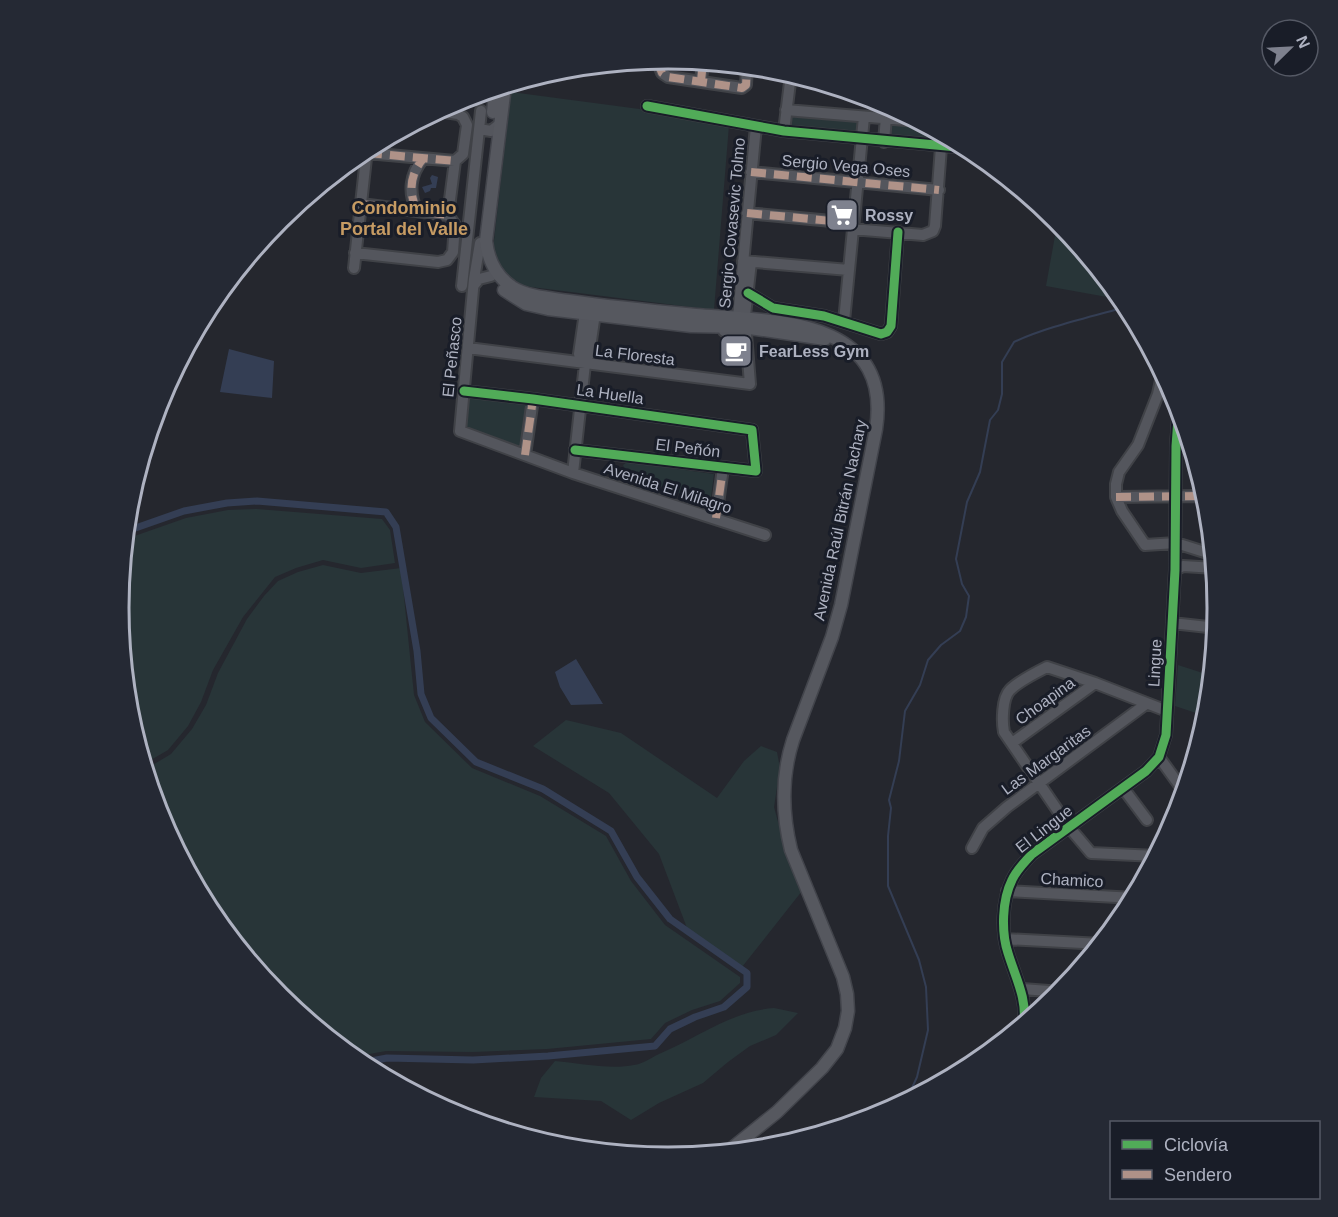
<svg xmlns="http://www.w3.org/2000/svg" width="1338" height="1217" font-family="Arial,sans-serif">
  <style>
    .green { fill: #283538 }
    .water { fill: #343e54 }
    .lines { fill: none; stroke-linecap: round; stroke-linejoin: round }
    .stream { stroke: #343e54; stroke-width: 2 }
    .canal { stroke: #343e54; stroke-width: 7 }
    .minor-casing { stroke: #404247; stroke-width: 14 }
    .major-casing { stroke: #42444b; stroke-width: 15 }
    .minor { stroke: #54565d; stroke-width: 10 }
    .major { stroke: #56585f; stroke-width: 12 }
    .quiet { stroke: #af9288; stroke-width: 8; stroke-dasharray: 15 8; stroke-linecap: butt }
    .cycleway-casing { stroke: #191d28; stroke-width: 13 }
    .cycleway { stroke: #51ab58; stroke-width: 9 }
    .labels { text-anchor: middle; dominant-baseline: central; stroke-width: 6; stroke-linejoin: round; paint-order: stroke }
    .street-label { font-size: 16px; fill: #aeb2c1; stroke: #191d28 }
    .poi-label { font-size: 16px; font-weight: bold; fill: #aeb2c1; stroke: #191d28; text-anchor: start }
    .neighbourhood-label { font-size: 18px; font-weight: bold; fill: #c69b63; stroke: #191d28 }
    .rim { fill: none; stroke: #aeb2c1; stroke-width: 3 }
  </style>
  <rect width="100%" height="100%" fill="#25272e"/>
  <path class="green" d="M511,92L647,110L729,125L714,310L523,286L512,281L500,269L493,249Z
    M794,115L856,120L860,124L855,133L792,126L790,125V116Z
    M896,123L928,127L941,133L937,141L893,138L890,132V128Z
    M1058,219L1110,283L1107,297L1046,286Z
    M467,396L529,403L523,445L520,449L463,428Z
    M627,462L714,474L710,505L626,473L623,465Z
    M257,509L382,519L390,530L395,563L361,568L323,560L296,568L275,577L243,617L213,670L201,702L188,726L168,750L144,764L130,715L119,608L126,539L186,518L228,510Z
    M323,565L361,573L401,568L414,695L425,722L472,768L540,796L606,836L631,881L665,925L740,977V983L720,1001L692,1010L665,1023L651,1039L547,1049L473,1052L386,1051L353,1057L280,997L212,914L161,819L146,769L171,754L192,729L206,705L218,673L247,619L264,596L278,581L298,572Z
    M1178,665L1212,676L1208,717L1175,706Z
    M566,720L621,733L717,798L744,761L761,746L777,752L780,768L774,807L787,855L802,891L742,967L687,928L659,854L609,793L533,746Z
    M774,1008L798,1013L776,1035L750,1046L728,1062L703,1083L659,1103L631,1120L601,1101L534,1097L541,1078L555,1061C579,1063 610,1070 634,1065C642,1064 651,1058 659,1054C697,1038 732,1011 774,1008Z"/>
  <path class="water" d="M432,175L438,177L436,188H431L430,191L425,193L422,187L432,184L430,178Z
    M229,349L274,361L272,398L220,392Z
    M576,659L603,704L571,705L560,687L555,672Z"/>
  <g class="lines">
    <path class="stream" d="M905,1103L917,1077L928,1030L926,987L919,960L888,886V836L891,808L889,800L899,761L905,711L920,685L928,660L941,645L960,631L966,617L969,596L962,584L956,559L967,502L980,472L990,420L998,410L1002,394V362L1014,342C1046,327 1087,318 1122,308L1125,302"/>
    <path class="canal" d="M127,531L184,511L227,503L257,501L386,512L396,527L417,651L421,694L431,718L476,762L543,789L611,831L637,877L670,919L747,973V987L724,1007L695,1017L670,1029L655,1046L548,1056L473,1060L387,1058L360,1063"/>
    <defs>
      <path id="minor" d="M661,59L660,68L662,73L668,77L742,88L746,85L747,66
        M609,64L616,65V64
        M701,81L703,62
        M647,106L784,131L968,148
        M786,110L918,121
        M438,111L458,114L463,117L467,125L463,154L455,161L448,215
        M479,129L491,131L500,124
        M784,131L791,74
        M884,142L887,104
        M367,153L455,161
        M751,172L939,190
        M361,204L448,215
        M417,210C408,193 410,174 423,159
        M747,213L853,223
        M852,229L923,235L933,231L935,226L942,134
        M480,243L474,279L460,431L573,473L765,535
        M355,253L438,262L447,260L453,252L455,225L448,215
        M743,261L849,270
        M354,268L367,149
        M474,285L479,279L491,276
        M462,286L481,111
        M748,293L773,308L824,316L881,334L887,332L891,326L898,232
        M844,321L864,117
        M744,324L751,262
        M742,325L738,317L756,126
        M468,348L750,384L746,334L724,331
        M585,364L579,354L586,306
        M1163,371L1158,394L1138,445L1119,472L1116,484V497L1122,511L1145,545L1176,543L1214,555
        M464,391L533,399L752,430L756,471L575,450
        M1176,446L1192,448
        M525,455L533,399
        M573,473L585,364L589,354L596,307
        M1116,497L1200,496L1208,498
        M716,518L723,468
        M1175,570L1183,566L1215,568
        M1172,623L1217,628
        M1012,743L1095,683
        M1159,757L1185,793
        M1123,788L1147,820
        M972,848L983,828L1007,807L1146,704
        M1157,856L1091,853L1069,827L1004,732C1002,722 1002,698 1010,690C1017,683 1037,672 1047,667L1095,683L1167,711
        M1007,891L1135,898
        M1005,939L1102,944
        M1022,989L1062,992
        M1024,1025C1027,998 1016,979 1008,953C1001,932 1002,900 1012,880C1017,869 1025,862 1032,854L1146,771L1159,757L1166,735L1175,570L1176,446L1179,405"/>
      <path id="major" d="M505,86L486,241C488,259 496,276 512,287C528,297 550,298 569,301C611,307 653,311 696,315C773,321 893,317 876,429L841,605L832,637L793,740C781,777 782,813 791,850L843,977L847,994L848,1011L845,1028L837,1049L822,1068L777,1112L726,1153
        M493,112L496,89
        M504,290L526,304L548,309L691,326L743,327L825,339"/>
    </defs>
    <use href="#minor" class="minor-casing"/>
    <use href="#major" class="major-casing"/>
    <use href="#minor" class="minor"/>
    <use href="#major" class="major"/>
    <path class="quiet" d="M661,59L660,68L662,73L668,77L742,88L746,85L747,66
      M609,64L616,65V64
      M701,81L703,62
      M367,153L455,161
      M751,172L939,190
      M361,204L448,215
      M417,210C408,193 410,174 423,159
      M747,213L853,223
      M1176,446L1192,448
      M525,455L533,399
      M1116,497L1200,496L1208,498
      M716,518L723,468"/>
    <defs>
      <path id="cycleway" d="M647,106L784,131L968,148
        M748,293L773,308L824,316L881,334L887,332L891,326L898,232
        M464,391L533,399L752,430L756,471L575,450
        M1024,1025C1027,998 1016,979 1008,953C1001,932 1002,900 1012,880C1017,869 1025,862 1032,854L1146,771L1159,757L1166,735L1175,570L1176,446L1179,405"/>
    </defs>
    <use href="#cycleway" class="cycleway-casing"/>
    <use href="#cycleway" class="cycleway"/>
  </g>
  <defs>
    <symbol id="supermarket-square" viewBox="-11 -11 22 22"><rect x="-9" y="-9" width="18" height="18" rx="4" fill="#7e818e" stroke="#191d28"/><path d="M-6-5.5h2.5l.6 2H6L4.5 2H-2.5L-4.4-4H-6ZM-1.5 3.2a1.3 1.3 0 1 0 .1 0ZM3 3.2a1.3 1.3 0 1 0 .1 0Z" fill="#fff"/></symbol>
    <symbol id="cafe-square" viewBox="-11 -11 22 22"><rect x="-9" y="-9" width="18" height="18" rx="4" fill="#7e818e" stroke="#191d28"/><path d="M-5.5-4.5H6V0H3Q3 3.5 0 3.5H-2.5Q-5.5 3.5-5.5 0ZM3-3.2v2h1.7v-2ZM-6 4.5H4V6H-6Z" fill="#fff"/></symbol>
  </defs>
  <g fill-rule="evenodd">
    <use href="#supermarket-square" x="823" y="196" width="38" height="38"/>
    <use href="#cafe-square" x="717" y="332" width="38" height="38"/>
  </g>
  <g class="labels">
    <g class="street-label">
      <text transform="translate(846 166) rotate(5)">Sergio Vega Oses</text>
      <text transform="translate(732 223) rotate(-85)">Sergio Covasevic Tolmo</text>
      <text transform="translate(635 355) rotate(7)">La Floresta</text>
      <text transform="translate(452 357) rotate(-84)">El Peñasco</text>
      <text transform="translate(610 394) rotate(8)">La Huella</text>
      <text transform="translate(688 448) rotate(7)">El Peñón</text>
      <text transform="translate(668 488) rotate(18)">Avenida El Milagro</text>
      <text transform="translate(840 520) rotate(-78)">Avenida Raúl Bitrán Nachary</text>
      <text transform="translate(1155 663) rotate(-87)">Lingue</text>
      <text transform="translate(1045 701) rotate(-36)">Choapina</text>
      <text transform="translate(1046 760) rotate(-36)">Las Margaritas</text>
      <text transform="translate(1044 829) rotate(-38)">El Lingue</text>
      <text transform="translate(1072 880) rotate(3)">Chamico</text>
    </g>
    <g class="poi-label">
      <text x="865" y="215">Rossy</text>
      <text x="759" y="351">FearLess Gym</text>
    </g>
    <g class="neighbourhood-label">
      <text x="404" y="208">Condominio<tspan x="404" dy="21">Portal del Valle</tspan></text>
    </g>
  </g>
  <path d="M0 0H1338V1217H0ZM129 608a539 539 0 1 1 1078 0a539 539 0 1 1-1078 0Z" fill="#252934" fill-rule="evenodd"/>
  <path class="rim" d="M129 608a539 539 0 1 1 1078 0a539 539 0 1 1-1078 0Z"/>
  <rect x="1110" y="1121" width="210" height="78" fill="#191d28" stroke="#555965" stroke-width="1.5"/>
  <rect x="1122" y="1140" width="30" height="9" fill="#51ab58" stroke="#555965" stroke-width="1.5"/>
  <text x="1164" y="1151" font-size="18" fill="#aeb2c1">Ciclovía</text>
  <rect x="1122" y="1170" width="30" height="9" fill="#af9288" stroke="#555965" stroke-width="1.5"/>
  <text x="1164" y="1181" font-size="18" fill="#aeb2c1">Sendero</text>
  <g transform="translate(1290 48) rotate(66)"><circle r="28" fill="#191d28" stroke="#555965" stroke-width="1.5"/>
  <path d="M0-4.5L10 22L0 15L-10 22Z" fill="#7e818e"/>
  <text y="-9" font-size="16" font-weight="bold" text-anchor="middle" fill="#aeb2c1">N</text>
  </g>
</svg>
